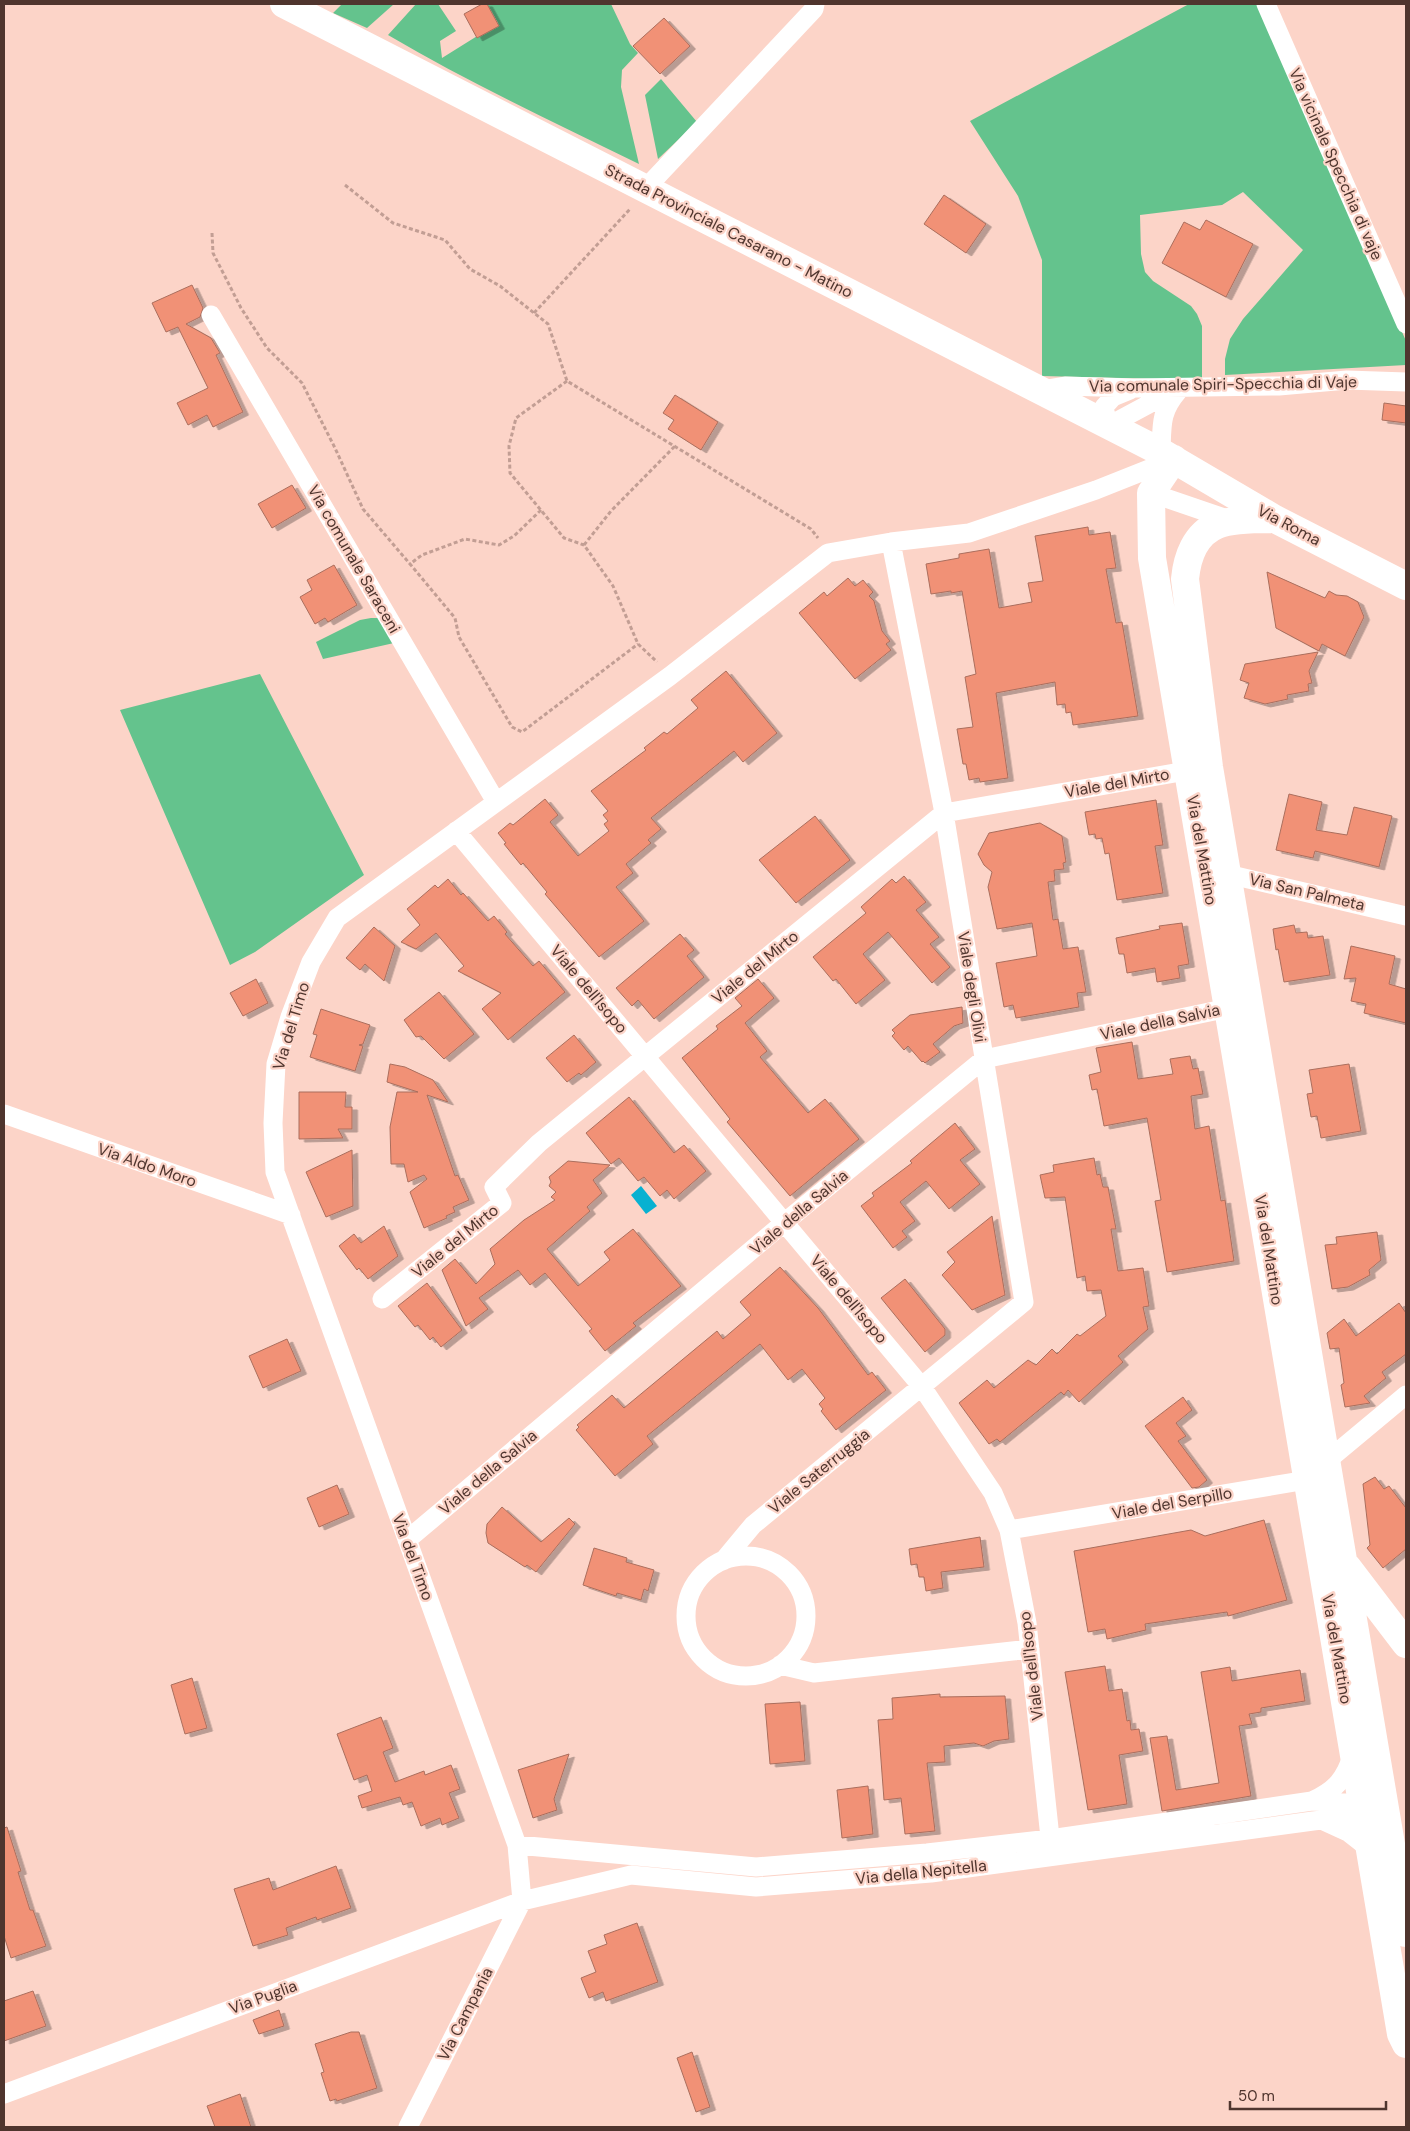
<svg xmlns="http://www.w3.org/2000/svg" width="1410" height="2131" font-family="'DM Sans',sans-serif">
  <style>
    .green { fill: #64c38d }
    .water { fill: #08b1d1 }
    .building { fill: #f19176; stroke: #aa6e5d; filter: url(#shadow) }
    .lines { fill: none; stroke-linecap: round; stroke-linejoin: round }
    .path { stroke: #c29e94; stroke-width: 3; stroke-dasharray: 4 2.5; stroke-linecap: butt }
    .street { stroke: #fff; stroke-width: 19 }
    .secondary { stroke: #fff; stroke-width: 28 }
    .labels { text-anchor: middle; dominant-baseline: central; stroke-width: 4.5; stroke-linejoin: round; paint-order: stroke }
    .street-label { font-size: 16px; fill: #4f352e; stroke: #fcd4c8 }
  </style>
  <defs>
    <filter id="shadow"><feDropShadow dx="5.5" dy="3" stdDeviation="0" flood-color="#0004"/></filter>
  </defs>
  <rect width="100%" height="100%" fill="#fcd4c8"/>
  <path class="green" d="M342,4H394L367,28L333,13Z
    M416,4H438L456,31L440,41L442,58L498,23L487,4H611L630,44L638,53L622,70L621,87L639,164C554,122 469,83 388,35Z
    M1189,4H1259L1406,341V365L1225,375V359L1230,339L1243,319L1303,250L1243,192L1222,205L1140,215L1141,254L1145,272L1153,281L1191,306L1197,314L1202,326V380L1042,376V260L1018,196L970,121Z
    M661,79L697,122L658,159L645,95Z
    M371,618H380L394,643L323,659L316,642L360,620Z
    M260,674L364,875L255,952L230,965L120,710Z"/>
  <path class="water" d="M641,1186L657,1206L646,1214L631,1195Z"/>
  <path class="building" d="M482,4H487L499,26L477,38L464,14Z
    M664,18L690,46L660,74L633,46Z
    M944,195L986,224L966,253L924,224Z
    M1206,220L1253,244L1226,297L1162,263L1184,222L1200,230Z
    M192,285L203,308L200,317L186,324L211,338L220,353L216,355L243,412L213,427L207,415L188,425L177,403L208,388L178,327L166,332L152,303Z
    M675,395L718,422L701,450L668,429L674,420L663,413Z
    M1384,403L1406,406V423L1382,420Z
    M292,485L306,508L272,528L258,504Z
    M1088,527L1089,535L1110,532L1116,568L1106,569L1116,623L1122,622L1138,716L1073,725L1071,712L1066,713L1065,704L1057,705L1055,682L996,693L1008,778L980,782L979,778L969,780L966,764H963L957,729L973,727L965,677L976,674L962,591L951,593V591L931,594L926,564L959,558V554L989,549L999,608L1032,602L1028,583L1043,581L1035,536Z
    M334,565L357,605L328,622L325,618L315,624L300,597L312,590L307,580Z
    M1267,572L1325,598L1329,591L1336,595L1347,596L1358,602L1364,617L1345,656L1322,644L1319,651L1276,628Z
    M848,578L855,586L863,580L873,592L869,596L874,601L882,631L890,641L886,644L891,650L855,679L799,613L824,592L827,596Z
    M1318,652L1309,671L1312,683L1308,684L1309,691L1287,695L1288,699L1265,704L1244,698L1249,683L1240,680L1245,664Z
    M726,671L777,733L743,762L734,751L651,818L661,829L648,840L651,843L626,864L633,873L616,887L644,921L599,957L545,894L547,892L523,863L521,865L504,844L506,843L498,833L510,823L513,825L545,799L558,815L550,822L578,856L609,831L604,824L608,821L603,815L608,811L591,791L646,750L644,748L664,732L667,734L698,708L691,700Z
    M1289,794L1322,802L1316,830L1347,835L1354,807L1392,816L1379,867L1315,851L1313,858L1276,850Z
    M1156,800L1163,845L1155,846L1163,893L1117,900L1109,853L1105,854L1102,838L1096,839L1095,834L1089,835L1085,812Z
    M815,816L850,860L796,903L759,860Z
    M1040,823L1062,836L1066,862L1063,863L1064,869L1054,870L1055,881L1048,882L1053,920L1058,919L1063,949L1078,947L1086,992L1077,993L1079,1007L1016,1018L1013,1005L1004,1007L996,963L1037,956L1032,923L997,929L988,887L992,872L984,865L978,854L989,833Z
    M904,876L926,902L916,910L939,937L930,944L950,967L932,983L888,932L863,954L885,980L856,1004L836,979L833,981L813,957L866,913L861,907L892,879L896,883Z
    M448,879L461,895L463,893L488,921L494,916L507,932L505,934L533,966L539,961L565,992L508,1040L482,1009L501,993L458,971L464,966L436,933L416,949L401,942L420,925L407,909L435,885L438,888Z
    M1182,923L1189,964L1178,966L1180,978L1157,982L1155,968L1127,973L1124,954H1119L1116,938L1160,929L1159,926Z
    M1294,925L1296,933L1307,932L1308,938L1323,936L1330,975L1284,982L1278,949L1276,950L1273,929Z
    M374,927L395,946L384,981L365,964L360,970L346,958Z
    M680,934L694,950L687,956L704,977L654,1019L638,1000L632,1006L616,988Z
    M1351,946L1395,956L1389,984L1406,989V1023L1364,1013L1366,1004L1351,1001L1356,978L1344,979Z
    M256,979L268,1003L243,1016L230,993Z
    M758,979L774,998L745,1023L767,1051L760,1057L808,1113L825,1099L859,1139L790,1196L727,1122L730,1119L682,1058L718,1029L716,1026L742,1006L735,998Z
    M439,992L474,1034L444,1059L421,1036L416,1037L404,1020Z
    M962,1007L963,1023L954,1026L933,1044L940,1052L925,1063L923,1061L922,1062L908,1046L904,1050L892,1036L895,1033L892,1030L910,1015Z
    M321,1009L370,1025L363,1044L359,1045L363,1046L355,1071L310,1057L317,1035L313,1034Z
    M574,1035L596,1062L581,1075L579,1073L567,1082L546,1058Z
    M1132,1042L1138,1079L1173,1074L1170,1059L1190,1056L1193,1069L1198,1068L1203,1094L1191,1096L1195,1129L1209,1126L1221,1201L1225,1200L1234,1261L1167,1272L1155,1201L1161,1200L1147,1118L1104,1126L1097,1089L1092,1090L1089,1075L1101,1072L1096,1048Z
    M390,1064L405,1067L433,1080L448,1102L427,1095L455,1176L458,1175L469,1200L453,1207L455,1212L446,1216L447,1218L424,1228L410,1192L427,1179L424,1175L408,1182L404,1164H391L390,1127L397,1092H418L387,1082Z
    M1349,1064L1361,1131L1321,1138L1317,1116L1311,1117L1307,1094L1313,1093L1309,1070Z
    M299,1092H346L345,1107H352V1129H338L343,1138L299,1139Z
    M629,1097L674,1153L684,1145L706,1171L674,1199L667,1190L660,1196L644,1177L638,1181L619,1158L611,1164L586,1133Z
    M955,1123L975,1149L960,1160L980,1184L949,1209L926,1181L900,1202L915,1221L902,1231L907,1237L893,1248L861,1206L874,1196L872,1193L912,1163L910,1161Z
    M352,1150L353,1206L326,1217L306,1172Z
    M1094,1158L1097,1175L1100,1174L1103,1187H1108L1116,1229H1111L1118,1271L1143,1268L1149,1306L1143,1307L1148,1329L1118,1356L1123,1362L1079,1402L1068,1390L1064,1395L1061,1392L1000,1442L997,1439L989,1444L959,1403L987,1380L994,1388L1028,1360L1036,1365L1052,1349L1057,1354L1077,1334L1080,1336L1106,1316L1101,1290L1087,1291L1085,1276L1077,1278L1065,1197L1045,1198L1040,1175L1054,1172L1053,1165Z
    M568,1161L610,1165L593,1180L602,1193L587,1207L590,1211L547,1249L578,1286L610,1260L604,1252L633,1229L681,1286L633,1323L636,1326L605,1351L589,1331L592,1329L545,1273L530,1285L518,1270L479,1298L488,1309L466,1326L442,1270L455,1259L476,1284L495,1264L490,1249L524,1220L555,1200L551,1197L556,1192L549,1186L551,1182L549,1177Z
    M992,1216L1005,1295L972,1310L942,1275L955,1262L947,1252Z
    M384,1226L398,1256L368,1279L359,1268L357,1270L339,1246L354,1234L361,1243Z
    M1377,1232L1381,1260L1369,1270L1370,1275L1348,1287L1332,1289L1325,1245L1337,1244L1336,1237Z
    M780,1267L818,1308L868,1375L872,1372L886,1390L836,1430L821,1411L823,1409L819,1404L825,1398L802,1369L788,1380L760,1344L647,1436L653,1444L615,1476L576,1430L579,1427L577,1425L612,1395L624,1408L717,1331L723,1339L751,1315L740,1302Z
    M905,1279L945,1329V1335L925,1352L881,1298Z
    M427,1283L462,1330L441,1347L433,1337L430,1340L418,1325L415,1327L398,1306Z
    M1399,1303L1406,1313V1354L1382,1372L1386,1378L1364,1396L1370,1403L1345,1407L1341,1385L1344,1383L1339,1348L1330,1349L1327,1333L1344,1319L1356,1336Z
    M287,1339L301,1371L263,1388L249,1356Z
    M1183,1397L1192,1410L1176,1423L1186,1436L1178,1441L1207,1480L1199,1487L1192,1488L1145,1426Z
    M1375,1477L1384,1489L1389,1486L1406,1508V1549L1383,1568L1367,1548L1370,1545L1363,1484Z
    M337,1485L349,1514L319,1527L307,1498Z
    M502,1507L541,1542L569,1518L575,1524L536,1572L527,1565L525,1567L488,1543L486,1533L487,1524Z
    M1264,1520L1287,1600L1228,1616L1227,1612L1145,1624L1146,1630L1107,1639L1105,1629L1088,1632L1074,1551L1191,1530L1205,1536Z
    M980,1537L984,1567L941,1572L943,1588L926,1591L924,1577H919L917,1564L911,1565L909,1549Z
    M594,1548L627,1558L626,1562L654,1570L648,1591L644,1589L641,1600L617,1593L616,1596L583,1585Z
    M1105,1666L1109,1691L1122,1689L1127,1721L1130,1720L1131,1730L1139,1729L1143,1751L1119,1755L1127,1804L1088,1810L1065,1672Z
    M1230,1667L1232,1681L1300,1670L1305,1701L1261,1708V1712L1249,1714L1252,1724L1239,1726L1251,1796L1162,1811L1150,1738L1167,1736L1176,1790L1219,1783L1201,1672Z
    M192,1678L207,1728L185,1734L171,1685Z
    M940,1694V1697L1005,1696L1009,1739L994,1741L983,1746L974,1743L944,1746L945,1762L927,1763L935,1831L905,1834L901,1798L884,1800L878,1720L893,1719L892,1698Z
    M800,1702L805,1761L770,1764L765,1704Z
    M381,1717L393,1748L383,1752L395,1782L424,1771L425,1775L451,1765L460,1789L449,1793L459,1818L442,1825L440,1818L421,1826L412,1802L403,1805L400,1797L362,1808L358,1796L372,1791L367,1775L354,1780L337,1734Z
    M569,1754L554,1799L557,1810L533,1818L518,1770Z
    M868,1786L873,1834L842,1838L837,1790Z
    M7,1827L21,1871L18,1872L30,1910H33L46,1946L11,1958L4,1936V1828Z
    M336,1866L351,1908L317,1920L316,1917L286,1928L288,1935L253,1946L234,1889L269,1878L273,1890Z
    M637,1923L658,1982L606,2001L603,1992L589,1998L581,1978L596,1972L588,1951L607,1944L604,1935Z
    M33,1991L46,2026L4,2041V2001Z
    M279,2010L284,2026L259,2034L253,2020Z
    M351,2032H359L377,2088L337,2101L336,2099L330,2101L321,2073L324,2072L315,2044Z
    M692,2052L710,2107L696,2112L677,2058Z
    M240,2094L251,2127H215L207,2106Z"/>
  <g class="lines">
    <path class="path" d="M345,185L393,223L445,240L470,269L500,286L548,324L567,381L811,529L818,538
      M212,233L213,253L241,308L267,348L302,383L335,448L363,509L410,564
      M534,313L631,208
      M567,381L516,418L509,446L510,473L564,538L584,545L613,586L638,644L657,662
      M541,510L514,536L499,545L465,539L422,555L410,564L455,618L459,637L512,727L522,732L638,644
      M584,545L611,511L675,446"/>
    <path class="street" d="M1266,4L1406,324
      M646,188L814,9L815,4
      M211,315L496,802
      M1041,390L1065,386L1133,388L1279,386L1347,380L1406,382
      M1130,390L1113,397L1104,407L1108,426L1177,389
      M1161,452C1162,425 1160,412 1178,391
      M1151,493L1233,521
      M456,831L922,1387L993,1493L1009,1530L1027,1623L1052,1856
      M1218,875L1227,874L1406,916
      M4,1114L291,1215
      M382,1299L502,1203L494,1187L539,1143L944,813L1198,769
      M1009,1530L1307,1480L1328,1460L1406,1395
      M407,1540L785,1222L984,1059L1238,1006
      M686 1616a60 60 0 1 1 120 0a60 60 0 1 1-120 0Z
      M723,1561L753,1525L1024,1302L944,813L891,542
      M780,1665L814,1673L1030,1649
      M1312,1801C1336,1790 1345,1779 1353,1754
      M1324,1821L1348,1832L1371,1850
      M517,1845L756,1867L927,1853L1050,1839L1312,1801L1346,1803L1365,1816
      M522,1901L517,1845L275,1172L273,1123L276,1064L290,1017L311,962L337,918L670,676L828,553L891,542L969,533L1096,490L1174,459
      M4,2094L522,1901L631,1875L756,1887L931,1873L1313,1821L1375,1814
      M408,2127L522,1901"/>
    <path class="secondary" d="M284,4L1161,452L1275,519L1406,586
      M1174,459L1151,493L1152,558L1401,2034L1406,2044
      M1275,519C1260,519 1230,519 1217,525C1195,534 1187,558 1185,579L1209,767L1406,1933
      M1348,1568L1406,1644"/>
  </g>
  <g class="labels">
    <g class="street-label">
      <text transform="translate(1336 164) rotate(66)">Via vicinale Specchia di vaje</text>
      <text transform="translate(729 231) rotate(27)">Strada Provinciale Casarano - Matino</text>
      <text transform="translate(1223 384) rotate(-1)">Via comunale Spiri-Specchia di Vaje</text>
      <text transform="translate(1289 525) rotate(28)">Via Roma</text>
      <text transform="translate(354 559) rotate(60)">Via comunale Saraceni</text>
      <text transform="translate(1117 783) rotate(-10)">Viale del Mirto</text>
      <text transform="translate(1202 850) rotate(80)">Via del Mattino</text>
      <text transform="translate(1307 892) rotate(13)">Via San Palmeta</text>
      <text transform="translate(755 967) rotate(-39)">Viale del Mirto</text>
      <text transform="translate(972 987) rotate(81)">Viale degli Olivi</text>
      <text transform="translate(589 989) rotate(50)">Viale dell'Isopo</text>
      <text transform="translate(1160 1022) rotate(-12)">Viale della Salvia</text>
      <text transform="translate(291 1026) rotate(-73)">Via del Timo</text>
      <text transform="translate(147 1165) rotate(19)">Via Aldo Moro</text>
      <text transform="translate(799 1212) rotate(-40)">Viale della Salvia</text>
      <text transform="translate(455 1241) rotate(-39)">Viale del Mirto</text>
      <text transform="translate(1269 1250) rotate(81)">Via del Mattino</text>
      <text transform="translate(849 1299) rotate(50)">Viale dell'Isopo</text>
      <text transform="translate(819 1471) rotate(-39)">Viale Saterruggia</text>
      <text transform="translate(488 1472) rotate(-40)">Viale della Salvia</text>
      <text transform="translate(1172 1503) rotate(-10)">Viale del Serpillo</text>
      <text transform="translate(413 1557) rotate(70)">Via del Timo</text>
      <text transform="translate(1337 1649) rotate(80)">Via del Mattino</text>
      <text transform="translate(1031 1666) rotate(-97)">Viale dell'Isopo</text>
      <text transform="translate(921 1872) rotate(-6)">Via della Nepitella</text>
      <text transform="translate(263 1997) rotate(-20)">Via Puglia</text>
      <text transform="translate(465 2014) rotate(-63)">Via Campania</text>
    </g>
  </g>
  <rect width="1410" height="2131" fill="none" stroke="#4f352e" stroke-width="10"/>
  <path d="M1230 2101v8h156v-8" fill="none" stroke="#4f352e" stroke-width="2.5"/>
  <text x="1238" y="2101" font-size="15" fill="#4f352e" stroke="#fcd4c8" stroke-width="4" paint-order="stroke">50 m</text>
</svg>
